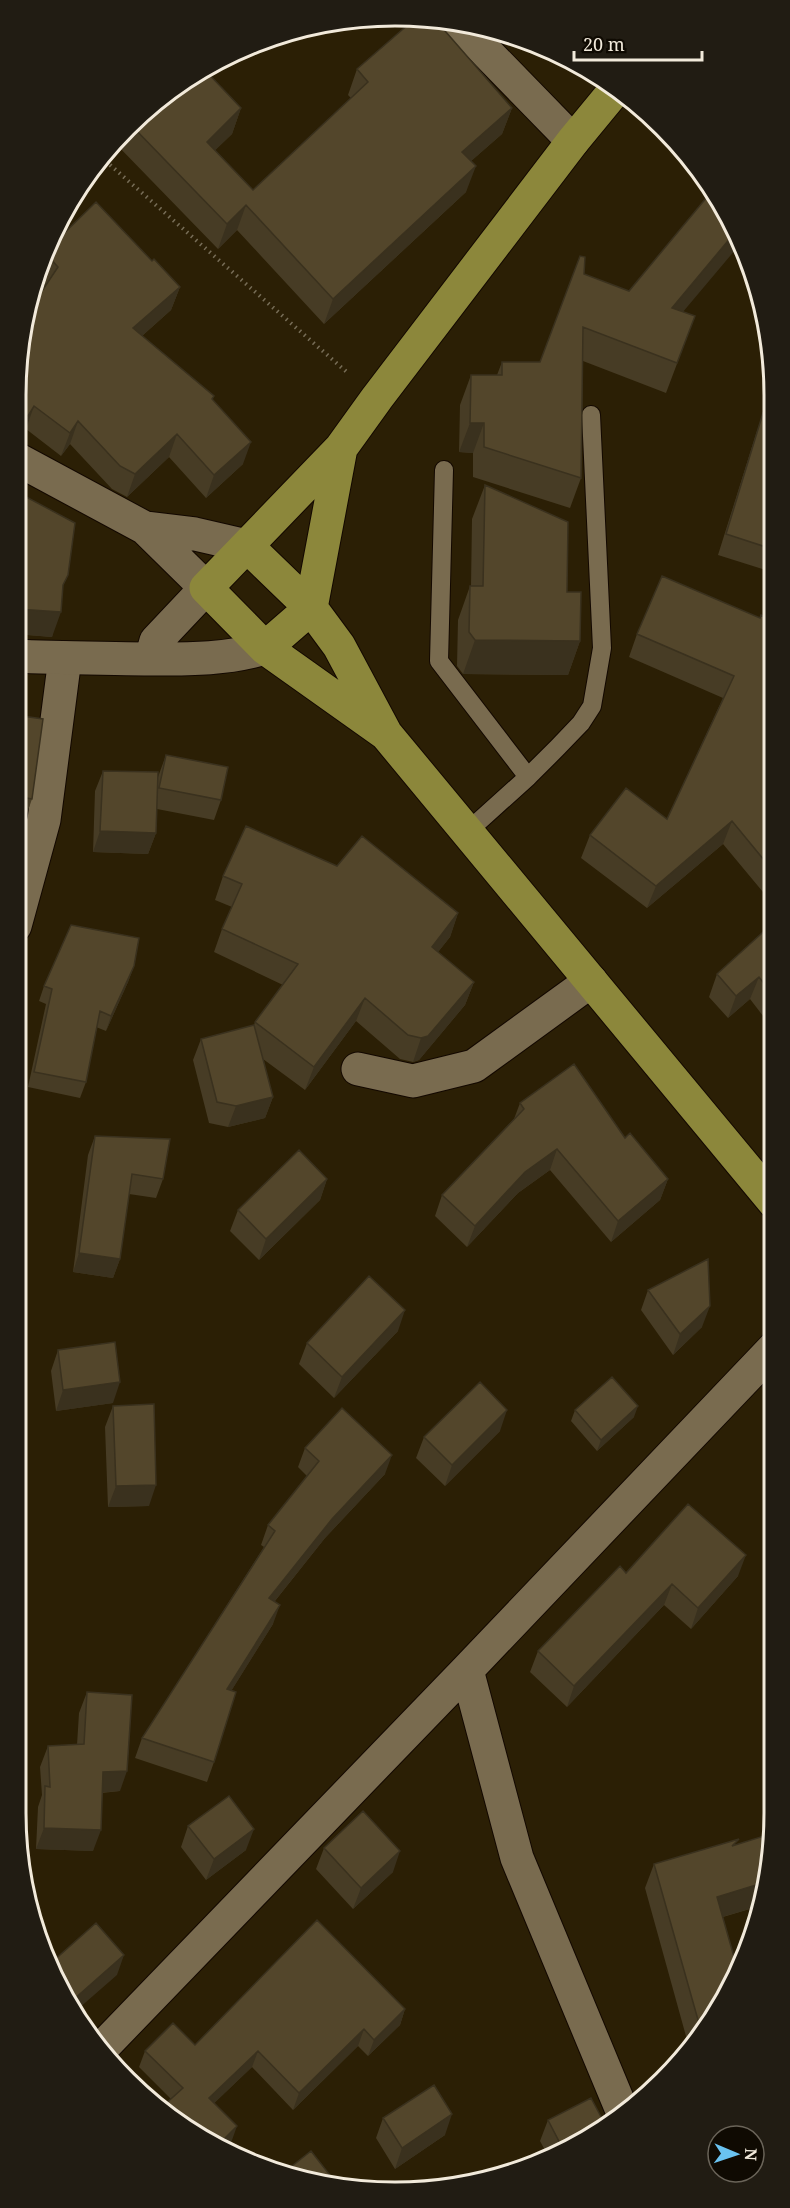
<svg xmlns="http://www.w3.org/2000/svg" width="790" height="2208" font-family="'Noto Serif',serif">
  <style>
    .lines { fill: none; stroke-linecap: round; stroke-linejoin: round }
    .service-casing { stroke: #130800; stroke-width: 20 }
    .minor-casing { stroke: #130800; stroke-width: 35 }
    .tertiary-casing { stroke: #130800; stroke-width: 35 }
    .primary-casing { stroke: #130800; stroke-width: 35 }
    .path { stroke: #776d57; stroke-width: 4; stroke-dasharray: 1.5 4.5; stroke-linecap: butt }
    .service { stroke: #796b4f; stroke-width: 18 }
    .minor { stroke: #796b4f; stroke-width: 33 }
    .tertiary { stroke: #796b4f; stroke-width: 33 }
    .primary { stroke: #8c873b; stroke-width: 33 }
    .wall { fill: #473c25 }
    .shaded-wall { fill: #3a311e }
    .building { fill: #53462b; stroke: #3a311e; stroke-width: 1.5 }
    .rim { fill: none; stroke: #f2eadb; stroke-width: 3 }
  </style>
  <rect width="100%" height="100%" fill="#2b1f05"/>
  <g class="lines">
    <defs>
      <path id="service" d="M444,470L439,661L528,777
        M467,832L528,777L558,747L581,723L592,706L602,648L591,415"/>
      <path id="minor" d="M461,26L573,141
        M15,926L44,820L65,658
        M358,1069L413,1081L474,1066L591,981
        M467,1670L517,1858L623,2113
        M101,2049L467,1670L774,1348"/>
      <path id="tertiary" d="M15,458L145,528L206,588L156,641L151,659
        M145,528L195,534L247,546
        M15,656C58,658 102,658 145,659C186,659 225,660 265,648"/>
      <path id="primary" d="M247,546L311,608L339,646L386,734L774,1202
        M265,648L311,608L341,448
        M386,734L265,648L206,588L341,448L377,398L573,141L615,90"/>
    </defs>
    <use href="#service" class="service-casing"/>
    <use href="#minor" class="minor-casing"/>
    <use href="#tertiary" class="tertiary-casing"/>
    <use href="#primary" class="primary-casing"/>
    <path class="path" d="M101,157L349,374"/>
    <use href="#service" class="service"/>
    <use href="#minor" class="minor"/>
    <use href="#tertiary" class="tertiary"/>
    <use href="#primary" class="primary"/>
  </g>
  <path class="wall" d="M203,68L241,108L232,134L215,150L253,190L351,98L348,95L357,69L512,108L502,134L471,161L466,192L324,324L237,230L218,249L116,144Z
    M674,139L680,144L699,172L670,150Z
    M54,243L152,261L180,287L171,310L142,336L213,400L243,464L206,498L169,457L127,497L112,489L70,444L61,456L26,429L19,439L15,436V395L46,285L38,277Z
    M584,274L695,316L666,393L583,361L581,478L570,508L473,477V453L459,452L460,405L471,375H497L502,362H540Z
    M763,413L772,415V572L718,555L756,434Z
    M485,485L567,592L580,641L568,675L463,674L457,666L458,620L470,586H471L472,519Z
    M15,491L63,590L52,637L15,634Z
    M760,618L772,622L773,904L723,844L647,908L581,858L590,835L667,819L723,698L629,657L637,634Z
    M15,715L32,799L25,819L15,817Z
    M166,755L221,800L214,820L157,809L156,833L148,854L93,852L95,791L103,771L158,777Z
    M337,866L458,913L450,937L438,952L474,982L465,1005L419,1060L413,1062L400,1059L356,1021L305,1090L263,1059L273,1097L265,1118L228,1127L209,1123L193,1060L201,1039L254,1025L255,1022L283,985L214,952L222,929L232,907L215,900L223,876Z
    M773,923V1029L750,999L728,1018L709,997L717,974Z
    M134,966L128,982L106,1031L96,1027L86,1082L80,1098L28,1087L46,1004L39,1001L44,986Z
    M520,1103L625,1138L668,1179L660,1200L611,1242L550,1170L518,1193L467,1247L435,1216L442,1195L514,1119Z
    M95,1136L163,1179L156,1198L129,1194L120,1259L113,1278L73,1272L88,1155Z
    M327,1179L320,1200L259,1260L230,1231L238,1210Z
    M648,1290L702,1327L673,1355L641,1310Z
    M398,1331L334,1398L299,1364L307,1343Z
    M58,1350L113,1403L56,1411L51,1371Z
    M113,1406L149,1506L108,1507L105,1427Z
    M575,1410L634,1417L597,1451L571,1421Z
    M500,1431L445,1486L416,1458L424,1437Z
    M305,1448L385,1474L325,1538L275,1601L273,1624L231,1691L214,1762L207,1782L135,1758L142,1738L264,1547L261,1545L268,1525L307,1476L298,1467Z
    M626,1573L738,1576L691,1629L664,1605L567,1707L530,1672L538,1651Z
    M87,1692L120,1791L102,1793L93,1851L36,1849L38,1807L42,1795L40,1767L48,1746L77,1745L79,1713Z
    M188,1826L246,1850L206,1880L181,1847Z
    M737,1845L769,1856L763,1905L723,1917L736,1964L697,2044L687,2053L689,2047L645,1888L654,1864Z
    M324,1848L393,1872L353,1909L316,1869Z
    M405,2009L400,2025L368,2056L358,2046L293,2110L252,2067L214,2103L231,2143L225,2149L205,2142L171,2099L139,2067L145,2051L195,2045Z
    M383,2118L445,2135L395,2169L376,2138Z
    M548,2120L606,2129L547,2154L540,2141Z"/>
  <path class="shaded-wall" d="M241,108L232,134L198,167L207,142Z
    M512,108L502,134L453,177L462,152Z
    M476,166L466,192L324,324L333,299Z
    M246,205L237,230L218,249L227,224Z
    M737,230L741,243L661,338L672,308Z
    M180,287L171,310L125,351L133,328Z
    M34,406L26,429L19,439L28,416Z
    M78,421L70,444L61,456L70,433Z
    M470,423H484L473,453L459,452Z
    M177,434L169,457L127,497L135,474Z
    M251,442L243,464L206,498L214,475Z
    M15,581H19L15,593Z
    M17,609L61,612L52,637L15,634V615Z
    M475,640L580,641L568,675L463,674Z
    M732,821L723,844L647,908L656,886Z
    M100,831L156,833L148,854L93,852Z
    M458,913L450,937L423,971L432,947Z
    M134,966L128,982L106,1031L111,1016Z
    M759,977L750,999L728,1018L736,996Z
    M474,982L465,1005L419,1060L413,1062L421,1038Z
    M365,998L356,1021L305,1090L314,1067Z
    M273,1097L265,1118L228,1127L236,1106Z
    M557,1149L550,1170L518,1193L467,1247L475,1226L525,1172Z
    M327,1179L320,1200L259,1260L266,1239Z
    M668,1179L660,1200L611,1242L618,1221Z
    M79,1253L120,1259L113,1278L73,1272Z
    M710,1306L702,1327L673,1355L680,1334Z
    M405,1310L398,1331L334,1398L342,1377Z
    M120,1382L113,1403L56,1411L63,1390Z
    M638,1406L634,1417L597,1451L601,1440Z
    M507,1410L500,1431L445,1486L452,1465Z
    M392,1455L385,1474L325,1538L262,1617L269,1598L332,1519Z
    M156,1485L149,1506L108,1507L116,1486Z
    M746,1555L738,1576L691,1629L698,1608Z
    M672,1584L664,1605L567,1707L574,1686Z
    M280,1605L273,1624L220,1709L227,1689Z
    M127,1771L120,1791L95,1793L103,1772Z
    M44,1828L101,1830L93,1851L36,1849Z
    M254,1829L246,1850L206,1880L214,1859Z
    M400,1851L393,1872L353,1909L361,1888Z
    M766,1882L763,1905L708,1921L717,1897Z
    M124,1955L117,1975L78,2009L73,2000Z
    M405,2009L400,2025L368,2056L374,2040Z
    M364,2029L358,2046L293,2110L299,2093Z
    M258,2051L252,2067L203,2114L209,2098Z
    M452,2114L445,2135L395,2169L402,2148Z
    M237,2126L231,2143L225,2149L217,2146Z"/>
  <path class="building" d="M410,23L439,24L512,108L462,152L476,166L333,299L246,205L227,224L134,128L203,68L241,108L207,142L253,190L368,82L357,69Z
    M712,191L736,227L737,230L672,308L695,316L677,363L583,327L581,478L484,447V423H470L471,375H502V362H540L580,256L585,257L584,274L629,291Z
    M96,202L152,261L154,259L180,287L133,328L214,396L212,399L251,442L214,475L177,434L135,474L120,466L78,421L70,433L34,406L28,416L15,407V395L26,315L58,267L48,256L54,243Z
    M763,413L772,415V549L726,534Z
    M485,485L568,522L567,592H581L580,641L475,640L469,632L470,586H483Z
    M15,491L75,523L68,575L63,585L61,612L17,609L19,581H15Z
    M662,576L760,618L761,615L772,622L773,871L732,821L656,886L590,835L626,788L667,819L734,676L637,634Z
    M15,715L43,719L32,799L15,796Z
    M166,755L228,767L221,800L159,788Z
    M103,771L158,772L156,833L100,831Z
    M246,826L337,866L362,836L458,913L432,947L474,982L428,1036L421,1038L408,1035L365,998L314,1067L255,1022L298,964L222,929L242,884L223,876Z
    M773,923V995L759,977L736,996L717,974Z
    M71,925L139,938L134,966L111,1016L100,1011L86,1082L34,1072L52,989L44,986Z
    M254,1025L273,1097L236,1106L217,1102L201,1039Z
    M574,1064L625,1138L630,1133L668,1179L618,1221L557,1149L525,1172L475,1226L442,1195L524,1109L520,1103Z
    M95,1136L170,1139L163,1179L132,1174L120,1259L79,1253Z
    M299,1150L327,1179L266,1239L238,1210Z
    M708,1259L710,1306L680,1334L648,1290Z
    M369,1276L405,1310L342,1377L307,1343Z
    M115,1342L120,1382L63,1390L58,1350Z
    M612,1377L638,1406L601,1440L575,1410Z
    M480,1382L507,1410L452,1465L424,1437Z
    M154,1404L156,1485L116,1486L113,1406Z
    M342,1408L392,1455L332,1519L269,1598L280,1605L227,1689L236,1692L214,1762L142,1738L275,1531L268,1525L319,1461L305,1448Z
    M688,1504L746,1555L698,1608L672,1584L574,1686L538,1651L620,1566L626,1573Z
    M87,1692L132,1695L127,1771L103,1772L101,1830L44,1828L45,1786L50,1787L48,1746L84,1744Z
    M229,1796L254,1829L214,1859L188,1826Z
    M363,1811L400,1851L361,1888L324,1848Z
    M764,1836L769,1856L766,1882L717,1897L736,1964L702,2034L654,1864L739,1839L732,1846Z
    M317,1920L405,2009L374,2040L364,2029L299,2093L258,2051L209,2098L237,2126L217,2146L205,2142L162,2107L183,2088L145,2051L173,2023L195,2045Z
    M96,1923L124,1955L73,2000L51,1963Z
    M701,2035L697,2044L695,2045L693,2037Z
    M434,2085L452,2114L402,2148L383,2118Z
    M591,2098L607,2128L562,2147L548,2120Z
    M311,2151L336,2183L332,2185L287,2170Z
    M425,2180L429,2187L411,2188Z"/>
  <path d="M0 0H790V2208H0ZM395 26H395A369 369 0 0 1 764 395V1813A369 369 0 0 1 395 2182H395A369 369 0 0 1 26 1813V395A369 369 0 0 1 395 26Z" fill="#211c13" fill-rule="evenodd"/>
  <path class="rim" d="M395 26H395A369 369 0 0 1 764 395V1813A369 369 0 0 1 395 2182H395A369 369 0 0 1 26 1813V395A369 369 0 0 1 395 26Z"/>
  <g transform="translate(736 2154) rotate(92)"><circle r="28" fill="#0f0a02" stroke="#6a6459" stroke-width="1.5"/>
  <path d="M0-4.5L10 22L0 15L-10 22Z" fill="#6ac3f1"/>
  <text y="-9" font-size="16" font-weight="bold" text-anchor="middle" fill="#f2eadb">N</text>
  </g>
  <path d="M574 51v9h128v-9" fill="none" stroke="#f2eadb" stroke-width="3"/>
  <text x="583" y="51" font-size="18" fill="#f2eadb" stroke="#0f0a02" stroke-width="4.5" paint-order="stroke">20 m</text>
</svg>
